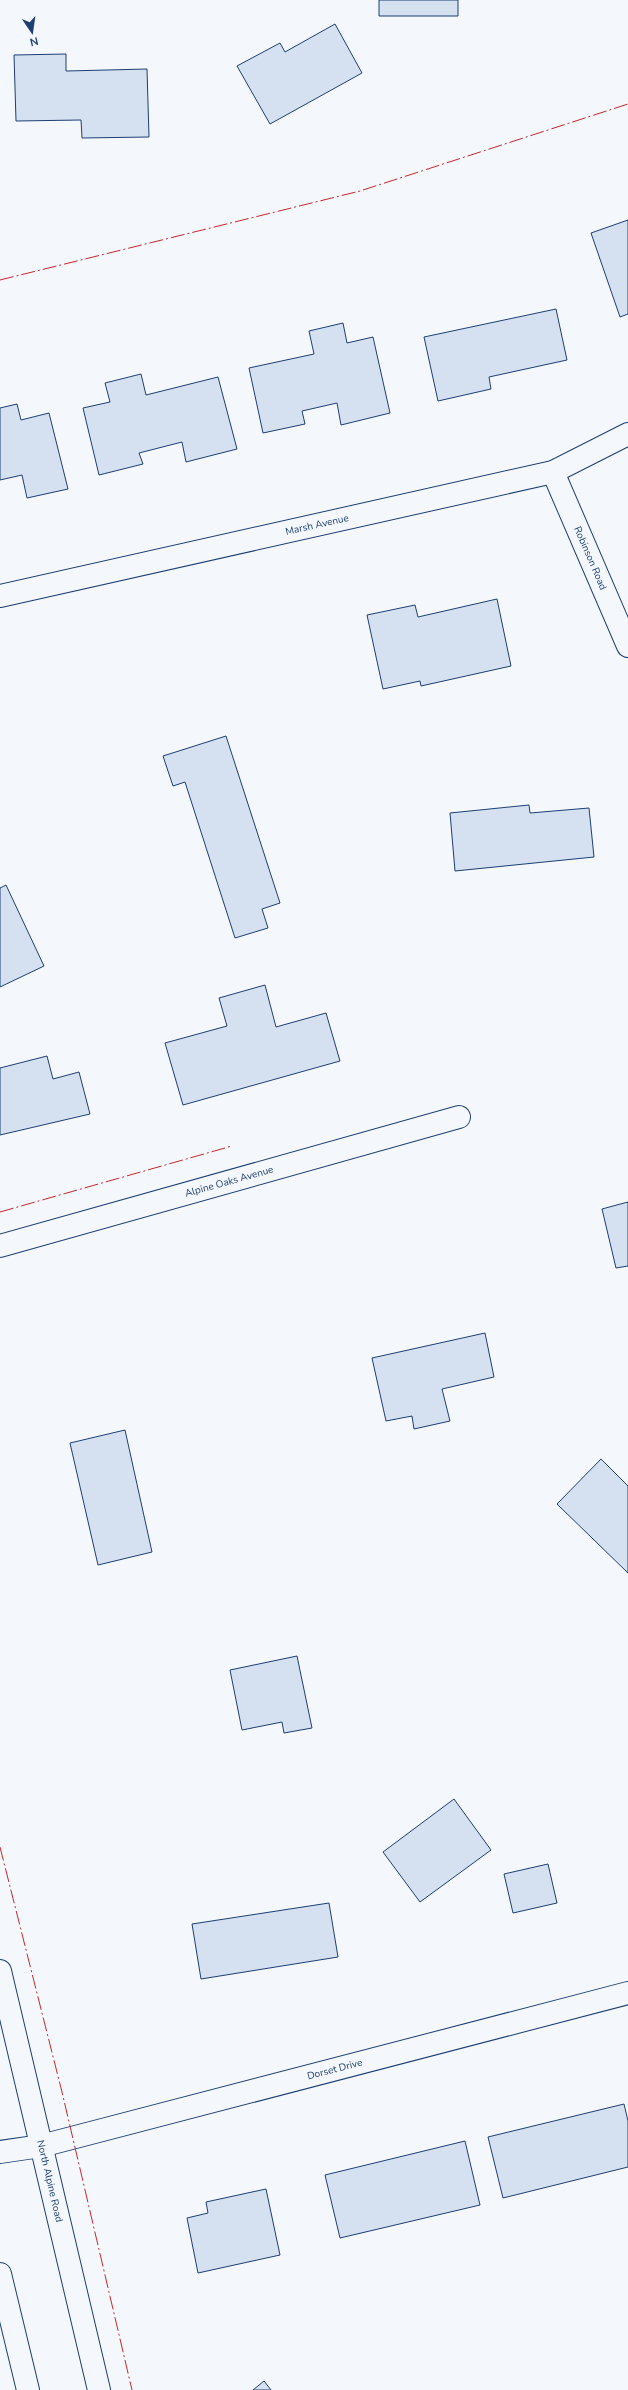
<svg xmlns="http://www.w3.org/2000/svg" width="628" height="2390" font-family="'Nunito Sans',sans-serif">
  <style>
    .building { fill: #d5e0f0; stroke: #1d3f73 }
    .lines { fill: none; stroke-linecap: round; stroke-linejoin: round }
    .minor-casing { stroke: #1d3f73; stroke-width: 24 }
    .major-casing { stroke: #1d3f73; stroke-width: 24 }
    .minor { stroke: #f4f7fb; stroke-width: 22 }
    .major { stroke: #f4f7fb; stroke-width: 22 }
    .power { stroke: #c62828; stroke-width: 1; stroke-dasharray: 14 3 2 3; stroke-linecap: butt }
    .labels { text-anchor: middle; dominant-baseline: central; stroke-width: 3; stroke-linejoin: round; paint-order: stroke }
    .street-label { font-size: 10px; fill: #1d3f73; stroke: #f4f7fb }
  </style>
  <rect width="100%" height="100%" fill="#f4f7fb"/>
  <path class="building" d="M379,0H458V16H379Z
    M335,24L362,73L270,124L237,66L280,43L285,52Z
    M66,54V71L147,69L149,137L82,138L81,120L16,121L14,55Z
    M628,220V314L620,317L591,233Z
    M556,309L567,360L489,377L491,389L438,401L424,337Z
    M343,323L347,343L373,337L390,413L341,425L337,403L302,411L305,424L263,433L249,368L314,354L309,331Z
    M141,374L146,395L218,377L237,449L186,462L182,442L139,453L143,464L99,475L83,408L110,402L105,383Z
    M17,404L21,420L49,413L68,489L27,498L22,475L0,480V408Z
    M497,599L511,666L421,686L420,681L383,689L367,615L415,605L418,617Z
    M226,736L280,903L262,909L268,928L235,938L185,782L173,786L163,756Z
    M529,805L530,813L589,808L594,857L455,871L450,813Z
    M6,885L44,966L0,987V888Z
    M265,985L276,1027L326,1013L340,1061L183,1105L165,1043L227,1026L219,998Z
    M47,1056L53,1079L79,1072L90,1114L0,1135V1068Z
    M628,1202V1266L616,1268L602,1209Z
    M485,1333L494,1377L442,1389L450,1421L414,1429L412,1416L386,1421L372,1358Z
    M125,1430L152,1552L98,1565L70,1443Z
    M601,1459L628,1486V1573L557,1504Z
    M297,1656L312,1728L284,1733L282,1722L242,1730L230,1670Z
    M454,1799L491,1850L420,1902L383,1852Z
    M548,1864L557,1903L513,1913L504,1874Z
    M329,1903L338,1957L201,1979L192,1924Z
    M624,2104L628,2121V2167L503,2198L488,2137Z
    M465,2141L480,2205L340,2238L325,2175Z
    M266,2189L280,2255L198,2273L187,2218L208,2213L206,2202Z
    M264,2381L271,2390H253Z"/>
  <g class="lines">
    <defs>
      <g id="minor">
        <path id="s1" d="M553,472L628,646"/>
        <path id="s2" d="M0,596L553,472L628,434"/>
        <path id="s3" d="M0,1246L459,1117"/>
        <path id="s4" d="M0,2152L41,2146L628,1993"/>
      </g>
      <g id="major">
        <path id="s5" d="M0,1971L99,2390"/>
        <path d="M0,2274L28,2390"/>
      </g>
    </defs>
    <use href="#minor" class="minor-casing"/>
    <use href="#major" class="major-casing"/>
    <use href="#minor" class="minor"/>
    <use href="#major" class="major"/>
    <path class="power" d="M0,280L360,191L628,104
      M0,1212L232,1146
      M0,1847L62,2092L132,2390"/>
  </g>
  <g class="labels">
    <g class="street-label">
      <text stroke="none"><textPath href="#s2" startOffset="325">Marsh Avenue</textPath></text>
      <text stroke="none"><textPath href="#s1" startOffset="94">Robinson Road</textPath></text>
      <text stroke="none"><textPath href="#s3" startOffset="238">Alpine Oaks Avenue</textPath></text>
      <text stroke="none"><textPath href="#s4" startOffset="345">Dorset Drive</textPath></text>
      <text stroke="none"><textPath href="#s5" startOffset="216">North Alpine Road</textPath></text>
    </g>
  </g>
  <g transform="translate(32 32) rotate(167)" stroke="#f4f7fb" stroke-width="3" paint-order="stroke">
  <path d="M0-3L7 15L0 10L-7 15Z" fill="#1d3f73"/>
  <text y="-6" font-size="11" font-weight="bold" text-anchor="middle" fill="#1d3f73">N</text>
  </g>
</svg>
